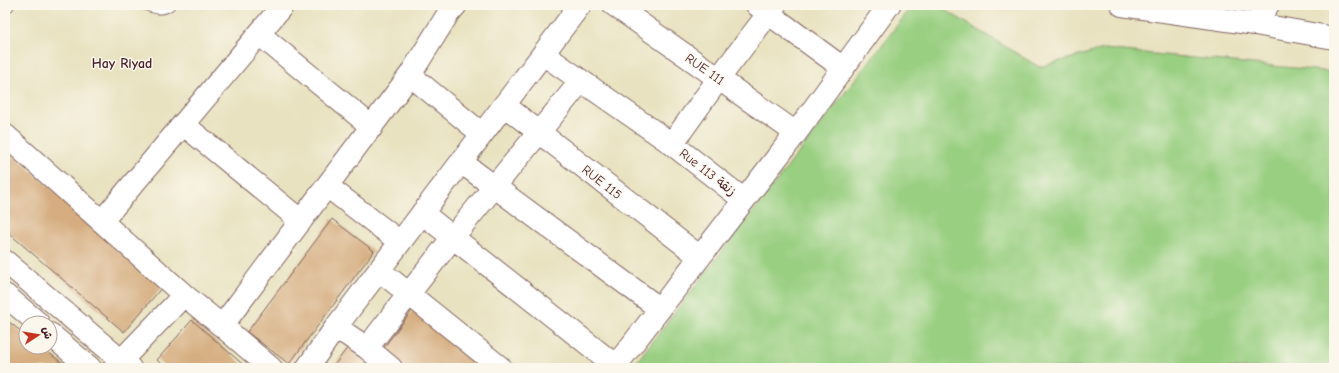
<svg xmlns="http://www.w3.org/2000/svg" width="1339" height="373" font-family="'Comic Neue','Playpen Sans Arabic',sans-serif">
  <style>
    .green { fill: #99cf81; stroke: #727756 }
    .building { fill: #d5ad80 }
    .lines { fill: none; stroke-linecap: round; stroke-linejoin: round }
    .service-casing { stroke: #81635f; stroke-width: 13 }
    .minor-casing { stroke: #81635f; stroke-width: 24 }
    .tertiary-casing { stroke: #81635f; stroke-width: 24 }
    .service { stroke: #fff; stroke-width: 11 }
    .minor { stroke: #fff; stroke-width: 22 }
    .tertiary { stroke: #fff; stroke-width: 22 }
    .labels { text-anchor: middle; dominant-baseline: central; stroke-width: 3; stroke-linejoin: round; paint-order: stroke }
    .street-label { font-size: 13px; fill: #4a1f2b; stroke: #fbf7ec }
    .neighbourhood-label { font-size: 14px; font-weight: bold; fill: #4a1f2b; stroke: #fbf7ec }
  </style>
  <rect width="100%" height="100%" fill="#fbf7ec"/>
  <filter id="ink" filterUnits="userSpaceOnUse"><feTurbulence type="fractalNoise" baseFrequency=".025" numOctaves="2"/><feDisplacementMap in="SourceGraphic" scale="8" xChannelSelector="R" yChannelSelector="G"/><feConvolveMatrix kernelMatrix="1 2 1 2 8 2 1 2 1" color-interpolation-filters="sRGB"/></filter>
  <filter id="wash" filterUnits="userSpaceOnUse"><feTurbulence type="fractalNoise" baseFrequency=".012" numOctaves="4" result="noise"/><feDisplacementMap in="SourceGraphic" scale="16" xChannelSelector="R" yChannelSelector="G"/><feGaussianBlur stdDeviation="0.9" result="paint"/><feColorMatrix in="noise" values="0 0 0 0 0 0 0 0 0 0 0 0 0 0 0 0 0 1.4 0 .05"/><feComposite in="paint" operator="in"/></filter>
  <g filter="url(#wash)">
    <rect width="100%" height="100%" fill="#e8e2c0"/>
    <path class="green" d="M913,5H937L1039,67L1104,49L1334,72V368H632Z"/>
    <g id="blocks">
      <path class="building" d="M5,148L164,285L124,332L5,230Z
        M332,219L374,251L289,364L247,332Z
        M414,308L489,368H403L381,351Z
        M5,319L26,335V347H41L69,368H5Z
        M192,320L247,368H166L157,360Z
        M348,347L375,368H332Z"/>
    </g>
  </g>
  <g filter="url(#ink)">
    <use href="#blocks" fill-opacity="0" stroke="#81635f" stroke-width="1"/>
    <g class="lines">
      <defs>
        <path id="service" d="M7,5L8,6
          M147,5C155,8 162,10 169,5"/>
        <path id="minor" d="M614,5L796,133
          M757,5L843,68
          M1122,5L1255,24L1334,38
          M1255,24L1268,5
          M259,34L372,127
          M543,54L672,144L719,78L775,5
          M410,75L482,134
          M504,105L700,257
          M183,124L301,221
          M5,135L184,295L222,326L271,368
          M672,144L744,200
          M461,162L660,309
          M327,186L400,242
          M422,213L616,366
          M102,221L283,5
          M379,270L501,368
          M222,326L410,75L448,14L456,5
          M336,327L367,348L391,368
          M367,348L453,237L581,81
          M114,368L184,295
          M307,368L336,327L580,5
          M614,368L796,133L889,5"/>
        <path id="tertiary" d="M5,261L130,368
          M5,295L38,323
          M50,334L90,368"/>
      </defs>
      <use href="#service" class="service-casing"/>
      <use href="#minor" class="minor-casing"/>
      <use href="#tertiary" class="tertiary-casing"/>
      <use href="#service" class="service"/>
      <use href="#minor" class="minor"/>
      <use href="#tertiary" class="tertiary"/>
    </g>
  </g>
  <g class="labels">
    <g class="street-label">
      <text transform="translate(705 69) rotate(35)">RUE 111</text>
      <text transform="translate(708 172) rotate(38)">Rue 113 زنقة</text>
      <text transform="translate(602 182) rotate(38)">RUE 115</text>
    </g>
    <g class="neighbourhood-label">
      <text x="122" y="63">Hay Riyad</text>
    </g>
  </g>
  <rect width="1339" height="373" fill="none" stroke="#fbf7ec" stroke-width="20"/>
  <g transform="translate(38 335) rotate(78)"><circle r="19" fill="#fbf7ec" stroke="#b4a19f"/>
  <path d="M0-3L7 15L0 10L-7 15Z" fill="#c8321e"/>
  <text y="-6" font-size="11" font-weight="bold" text-anchor="middle" fill="#4a1f2b">ش</text>
  </g>
</svg>
